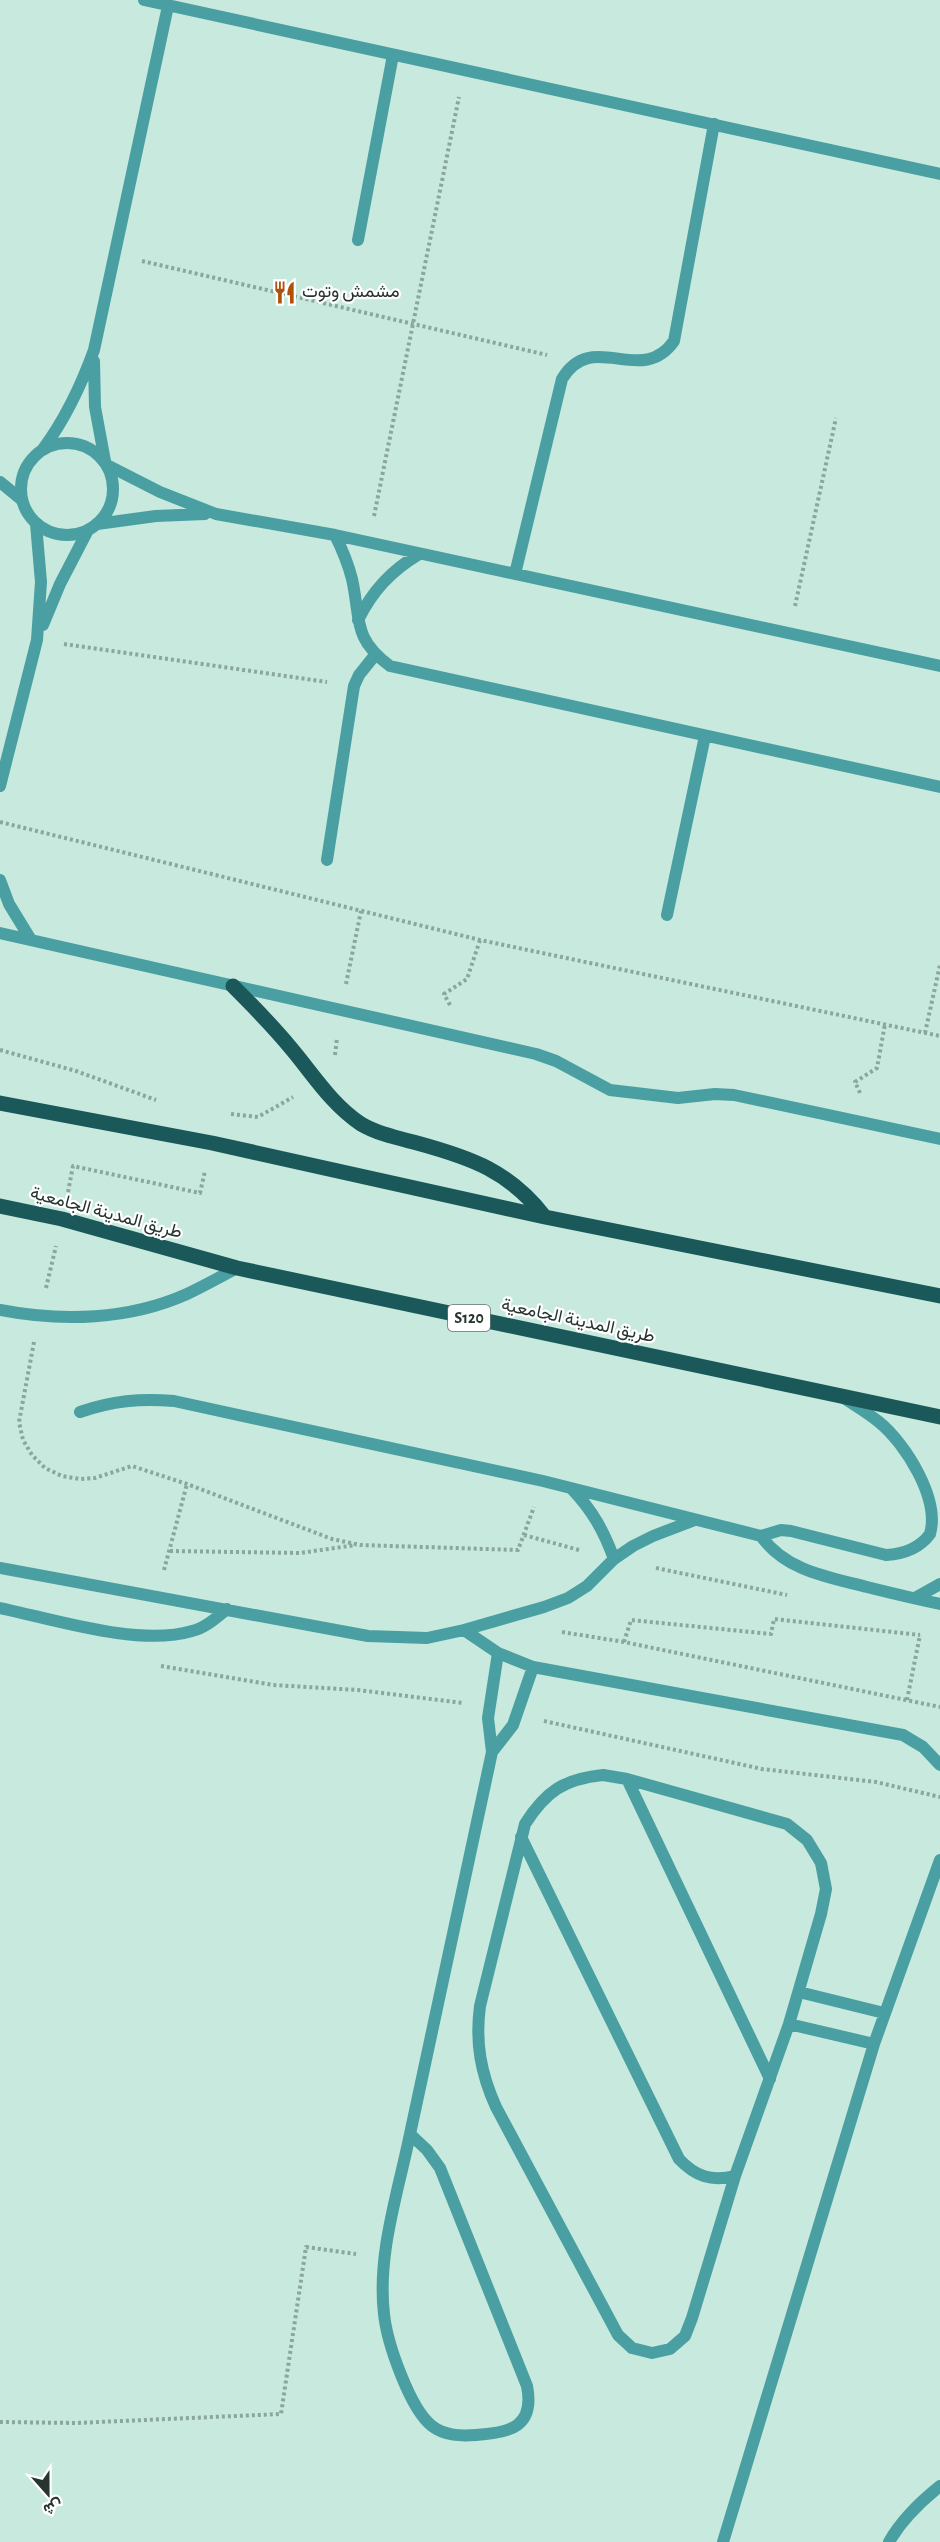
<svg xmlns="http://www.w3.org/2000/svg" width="940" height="2542" font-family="'Alegreya Sans',Vazirmatn,sans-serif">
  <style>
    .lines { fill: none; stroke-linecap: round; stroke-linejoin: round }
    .path { stroke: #8ba69d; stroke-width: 4; stroke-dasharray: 3 3; stroke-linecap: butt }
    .service { stroke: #4a9fa2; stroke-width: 12 }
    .minor { stroke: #4a9fa2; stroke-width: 12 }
    .primary { stroke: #1a585a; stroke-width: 15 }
    .labels { text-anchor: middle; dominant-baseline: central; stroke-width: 4.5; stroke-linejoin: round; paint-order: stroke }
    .shield { fill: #fff; stroke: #68716e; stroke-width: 1.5 }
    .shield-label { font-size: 16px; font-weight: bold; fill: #273430 }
    .poi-label { font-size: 18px; fill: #273430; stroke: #fff; text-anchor: start }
    .street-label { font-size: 18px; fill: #273430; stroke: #fff }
  </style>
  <rect width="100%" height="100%" fill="#c7e9de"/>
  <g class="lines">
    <path class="path" d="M142,261L547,355
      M374,516L459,97
      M795,606L836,418
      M64,644L327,682
      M0,822L480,940L940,1036
      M346,984L361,911
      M450,1005L444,994L467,979L480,940
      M925,1033L940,965
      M0,1050L76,1071L156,1100
      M335,1055L337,1038
      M860,1093L855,1082L877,1068L885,1024
      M231,1114L258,1117L293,1097
      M68,1192L73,1166L200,1193L205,1171
      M46,1288L56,1246
      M34,1342L19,1422L23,1440L32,1455L45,1468L62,1476L80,1479L95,1478L132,1466L187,1484L332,1539L360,1545L518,1550L534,1507
      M524,1535L579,1550
      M170,1551L300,1553L356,1545
      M656,1568L787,1595
      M164,1570L187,1484
      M562,1632L624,1642L940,1707
      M624,1642L631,1620L771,1634L774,1619L920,1635
      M161,1666L273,1685L358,1690L463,1703
      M907,1700L920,1635
      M544,1721L762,1769L876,1782L940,1797
      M0,2422L76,2423L281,2414L306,2247L356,2254"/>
    <path class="service" d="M358,240L393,55
      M107,465L160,492L216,514L335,535L940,666
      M0,482L22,500
      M97,524L156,516L205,514
      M335,535C342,549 348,563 352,579C361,619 352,638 390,666L940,787
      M515,574L562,379C592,328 641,388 674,341L714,124
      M358,620C373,590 391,571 419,554
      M327,860L354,686L359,675L375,655
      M667,915L705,736
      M0,1310C62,1322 129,1320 187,1294C204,1286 220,1277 237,1268
      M80,1412C112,1401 140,1398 174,1401L543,1481L761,1536L781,1530L791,1531L886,1555C904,1554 919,1549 930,1534C940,1499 906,1444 879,1422C868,1413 856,1406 844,1398
      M572,1489C592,1510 604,1531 614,1559
      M761,1536C786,1571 828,1577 867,1587C891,1593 916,1599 940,1604
      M0,1568L368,1636L427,1638L464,1630L544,1607L568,1598L587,1586L614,1559L633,1546L653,1536L695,1520
      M915,1598L940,1584
      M0,1608C53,1619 139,1647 192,1631C205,1628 216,1618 227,1609
      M464,1630L498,1653L533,1667L903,1735L923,1747L940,1765
      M492,1752L513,1725L533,1667
      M603,1775L627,1779L787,1824L807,1840L821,1863L826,1889L821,1914L789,2024L735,2176L692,2318L685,2336L670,2349L652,2353L632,2348L618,2335L496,2107C481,2074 475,2043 480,2006L525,1824C546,1791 564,1779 603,1775Z
      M627,1779L770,2079
      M521,1837L679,2159C695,2176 711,2182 735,2176
      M799,1992L884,2013
      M789,2024L874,2044
      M410,2134L427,2150L440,2168L527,2386C535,2427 510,2433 476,2435C461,2436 445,2436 432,2426C410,2409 387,2343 384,2314C377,2254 398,2193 410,2134Z
      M410,2134L492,1752L488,1718L498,1653
      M723,2542L874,2044L940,1860
      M889,2542C902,2519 920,2502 940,2486"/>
    <path class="minor" d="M144,0L940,174
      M94,361L95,407L105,461
      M21 489a46 46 0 1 1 92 0a46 46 0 1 1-92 0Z
      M43,449C66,418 81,386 94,350L168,6
      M43,625L60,584L88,530
      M0,786L37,640L41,582L36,524
      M0,880L9,904L31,940
      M0,933L536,1054L556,1061L610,1090L678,1098L715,1094L734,1095L940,1139"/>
    <path class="primary" d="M233,986C253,1006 272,1025 290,1047C313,1074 331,1104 361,1124C378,1134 398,1138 417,1143C472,1158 509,1171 545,1217
      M0,1103L212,1143L545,1217L940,1296
      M0,1206L62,1219L237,1268L940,1417"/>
  </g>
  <defs>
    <symbol id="restaurant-bare" viewBox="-9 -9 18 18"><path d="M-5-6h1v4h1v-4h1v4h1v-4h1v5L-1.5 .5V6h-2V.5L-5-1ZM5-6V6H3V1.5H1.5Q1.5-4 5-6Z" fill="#b1500a" stroke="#fff" stroke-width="2.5" paint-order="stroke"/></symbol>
  </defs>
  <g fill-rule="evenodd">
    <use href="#restaurant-bare" x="268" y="276" width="33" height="33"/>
  </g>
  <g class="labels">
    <rect class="shield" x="448" y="1305" width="42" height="26" rx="4.5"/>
    <g class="shield-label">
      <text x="469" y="1318">S120</text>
    </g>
    <g class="poi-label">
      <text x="302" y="292">مشمش وتوت</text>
    </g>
    <g class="street-label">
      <text transform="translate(106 1213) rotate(15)">طريق المدينة الجامعية</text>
      <text transform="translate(578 1321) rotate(12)">طريق المدينة الجامعية</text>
    </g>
  </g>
  <g transform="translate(48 2494) rotate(159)" stroke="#ffffff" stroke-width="4.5" paint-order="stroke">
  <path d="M0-4.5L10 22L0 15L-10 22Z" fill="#273430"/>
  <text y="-9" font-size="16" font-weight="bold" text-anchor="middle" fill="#273430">ش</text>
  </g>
</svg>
